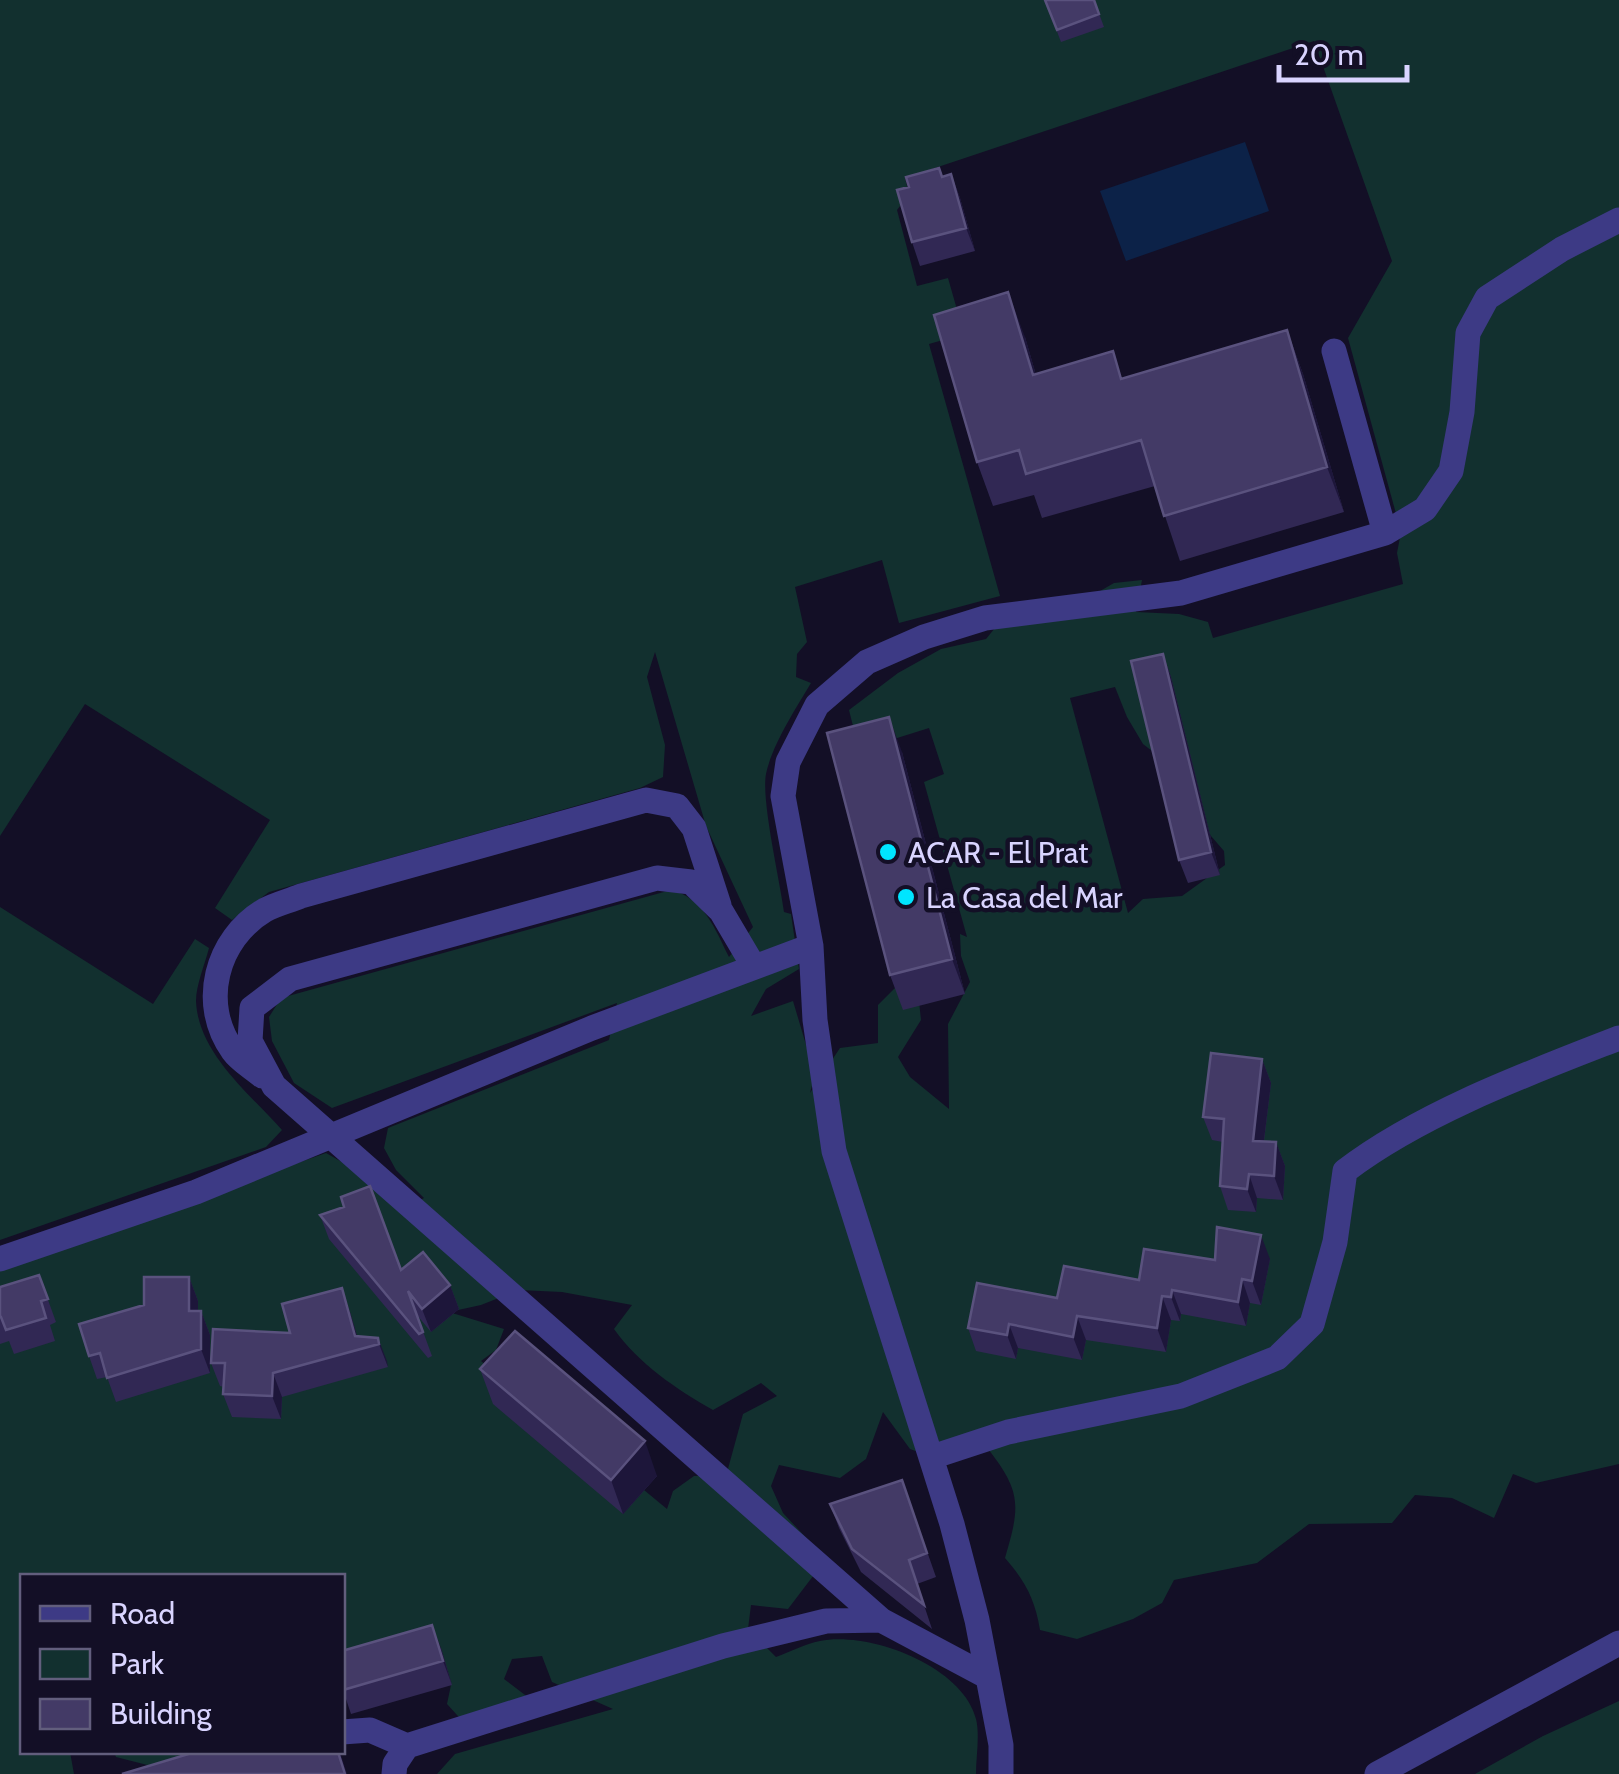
<svg xmlns="http://www.w3.org/2000/svg" width="1619" height="1774" font-family="Cabin,sans-serif">
  <style>
    .green { fill: #12302f; fill-rule: evenodd }
    .water { fill: #0c2248 }
    .lines { fill: none; stroke-linecap: round; stroke-linejoin: round }
    .minor { stroke: #3d3a85; stroke-width: 25 }
    .wall { fill: #312854 }
    .shaded-wall { fill: #1d163a }
    .building { fill: #433a66; stroke: #5a527e; stroke-width: 2.5 }
    .poi-dot { fill: #00e5ff; stroke: #130f26; stroke-width: 4 }
    .labels { text-anchor: middle; dominant-baseline: central; stroke-width: 9; stroke-linejoin: round; paint-order: stroke }
    .poi-label { font-size: 30px; fill: #d9d4ff; stroke: #130f26; text-anchor: start }
  </style>
  <rect width="100%" height="100%" fill="#130f26"/>
  <path class="green" d="M0,0H1619V1464L1536,1483L1513,1474L1494,1518L1452,1498L1415,1495L1392,1523L1309,1524L1257,1563L1174,1580L1162,1603L1133,1619L1077,1639L1040,1630C1035,1599 1025,1581 1005,1558C1020,1507 1022,1492 988,1449L932,1457L910,1449L883,1412L866,1459L840,1478L779,1465L771,1486L783,1513L826,1559L788,1609L751,1605L748,1629L776,1657C790,1652 805,1644 820,1641C869,1631 963,1666 976,1719C980,1735 976,1757 976,1774H437L455,1754L613,1709L552,1682L542,1656L512,1659L504,1679L529,1698L467,1726L447,1704L451,1685L343,1677L342,1576H22V1752H70L74,1774H0V1267L326,1153L349,1166L401,1210L424,1198L396,1170L384,1148L388,1128L609,1040L617,1003L332,1108L294,1083L272,1041L269,1017L281,998L671,890C704,898 715,929 729,957L753,927L706,826L655,652L647,677L665,745L663,777L640,788L269,892L232,920L215,908L270,820L85,704L0,836ZM1314,41L1392,261L1348,338L1401,532L1397,553L1403,584L1213,638L1208,622L1179,614L1136,612L1142,580L1114,583L1074,606L1008,612L986,639L941,649L898,673L849,710L859,750L929,728L944,774L924,782L967,937L960,934L961,956L970,982L948,1024L949,1109L910,1077L898,1057L921,1020L918,992L898,985L878,1005V1043L840,1048L810,1093L815,1075L793,1001L751,1016L766,989L799,969L791,914L784,912C780,881 761,800 766,774C772,745 796,708 811,683L796,677L797,654L807,642L795,587L882,560L899,623L1000,596L929,344L964,334L948,278L917,286L897,210L909,194L905,178ZM1115,687L1127,717L1143,744L1175,769L1185,806L1224,851L1225,865L1182,896L1143,899L1128,913L1070,698ZM519,1290L562,1292L632,1305L614,1329C639,1364 676,1389 713,1410L761,1383L777,1396L743,1414L726,1476H694L673,1491L667,1509L644,1490L623,1514L510,1385L481,1361L496,1350L504,1329L449,1312L481,1305Z
    M0,907L153,1004L195,939L209,948C205,964 196,985 196,1001C198,1053 250,1094 282,1130L266,1147L0,1240Z
    M1619,1701V1774H1475L1543,1736Z
    M114,1752H223L163,1769L116,1757Z"/>
  <path class="water" d="M1245,142L1269,211L1126,261L1100,191Z"/>
  <g class="lines">
    <path class="minor" d="M1385,533L1425,509L1451,471L1462,412L1468,333L1487,298L1562,249L1619,220
      M754,967L721,911L691,882L657,878L290,979L252,1008L250,1041L274,1086L881,1620L986,1676
      M262,1076C253,1068 240,1061 233,1051C199,1004 216,939 265,910C276,904 289,901 301,896L646,800L677,806L694,828L719,905
      M0,1259L196,1192L592,1028L811,946
      M932,1457L1008,1432L1181,1396L1277,1358L1312,1324L1335,1242L1345,1171C1421,1113 1529,1073 1619,1038
      M342,1732L370,1730L407,1746
      M394,1774L395,1764L407,1746L723,1646L826,1621L881,1620
      M1001,1774V1745L977,1620L952,1524L834,1151L815,1020L811,946L783,796L788,762L817,705L867,662L924,637L985,618L1181,593L1385,533L1334,351
      M1377,1774L1619,1643"/>
  </g>
  <path class="wall" d="M1045,0H1094L1104,27L1061,42Z
    M951,174L960,198L975,251L920,266L912,242L942,177Z
    M1287,330L1303,374L1344,512L1180,561L1155,486L1042,518L1034,495L993,506L977,462L1025,337L1036,375L1123,378Z
    M1163,654L1171,677L1220,875L1188,883L1179,860Z
    M902,752L965,994L903,1010L890,975Z
    M1262,1059L1271,1083L1264,1141L1276,1142L1285,1166L1283,1200L1257,1198L1256,1212L1228,1210L1220,1186L1223,1142L1212,1140L1203,1117Z
    M344,1207L401,1270L450,1285L459,1309L431,1332L417,1315L432,1356L428,1358L329,1239L320,1215Z
    M1270,1259L1261,1305L1250,1303L1246,1326L1181,1314L1180,1321L1171,1320L1166,1352L1086,1340L1082,1360L1018,1348L1016,1359L976,1351L968,1328L1057,1298L1139,1280L1215,1260Z
    M39,1275L56,1322L50,1325L55,1341L14,1354L9,1341L0,1344V1287Z
    M189,1277L198,1301V1311H201L210,1335V1373L116,1402L107,1377L97,1379L89,1356L144,1305Z
    M350,1312L357,1336L378,1338L388,1367L282,1397L281,1419L232,1417L223,1394L224,1387L220,1386L211,1363Z
    M480,1369L657,1476L623,1514L493,1404Z
    M902,1480L936,1577L917,1584L932,1629L861,1572L839,1528L830,1504Z
    M441,1648L452,1685L351,1714L343,1690Z"/>
  <path class="shaded-wall" d="M951,174L960,198L975,251L966,228Z
    M1008,292L1025,337L1049,420L1033,375Z
    M1287,330L1303,374L1344,512L1327,467Z
    M1163,654L1171,677L1220,875L1211,852Z
    M889,717L902,752L965,994L952,959Z
    M1262,1059L1271,1083L1261,1164L1253,1141Z
    M1276,1142L1285,1166L1283,1200L1274,1176Z
    M1249,1174L1257,1198L1256,1212L1247,1189Z
    M1261,1235L1270,1259L1261,1305L1252,1281Z
    M189,1277L198,1301V1335L189,1311Z
    M1242,1279L1250,1303L1246,1326L1238,1302Z
    M450,1285L459,1309L431,1332L422,1309Z
    M342,1288L350,1312L361,1349L355,1336Z
    M1172,1290L1181,1314L1180,1321L1171,1297Z
    M1162,1296L1171,1320L1166,1352L1157,1328Z
    M201,1311L210,1335V1373L201,1349Z
    M1077,1316L1086,1340L1082,1360L1073,1337Z
    M1009,1324L1018,1348L1016,1359L1007,1335Z
    M378,1338L387,1361L388,1367L379,1344Z
    M273,1373L282,1397L281,1419L272,1396Z
    M645,1441L657,1476L623,1514L611,1480Z
    M432,1625L441,1648L452,1685L443,1661Z
    M338,1752H340L347,1774H345Z"/>
  <path class="building" d="M1045,0H1094L1099,14L1057,30Z
    M939,168L942,177L951,174L966,228L912,242L897,190L909,187L906,177Z
    M1008,292L1033,375L1113,351L1121,379L1287,330L1327,467L1164,516L1141,440L1026,474L1019,450L977,462L934,315Z
    M1163,654L1211,852L1179,860L1131,661Z
    M889,717L952,959L890,975L827,733Z
    M1211,1053L1262,1059L1253,1141L1276,1142L1274,1176L1249,1174L1247,1189L1220,1186L1224,1119L1203,1117Z
    M370,1186L401,1270L423,1252L450,1285L422,1309L408,1291L423,1332L419,1334L320,1215L344,1207L341,1197Z
    M1217,1227L1261,1235L1252,1281L1242,1279L1238,1302L1172,1290L1171,1297L1162,1296L1157,1328L1077,1316L1073,1337L1009,1324L1007,1335L968,1328L977,1283L1057,1298L1064,1266L1139,1280L1144,1249L1215,1260Z
    M39,1275L48,1299L41,1301L46,1318L6,1330L1,1317H0V1287Z
    M144,1277H189V1311H201V1349L107,1378L100,1353L89,1356L79,1324L144,1305Z
    M342,1288L355,1336L378,1338L379,1344L273,1373L272,1396L223,1394L225,1363H211L213,1329L290,1333L282,1304Z
    M515,1331L645,1441L611,1480L480,1369Z
    M902,1480L927,1553L909,1560L924,1605L852,1549L830,1504Z
    M432,1625L443,1661L343,1690L342,1651Z
    M195,1752H338L345,1774H122Z"/>
  <g class="poi-dot">
    <circle cx="888" cy="852" r="10"/>
    <circle cx="906" cy="897" r="10"/>
  </g>
  <g class="labels">
    <g class="poi-label">
      <text x="908" y="852">ACAR - El Prat</text>
      <text x="926" y="897">La Casa del Mar</text>
    </g>
  </g>
  <rect x="20" y="1574" width="325" height="180" fill="#130f26" stroke="#625e7d" stroke-width="2.5"/>
  <rect x="40" y="1606" width="50" height="15" fill="#3d3a85" stroke="#625e7d" stroke-width="2.5"/>
  <text x="110" y="1624" font-size="30" fill="#d9d4ff">Road</text>
  <rect x="40" y="1649" width="50" height="30" fill="#12302f" stroke="#625e7d" stroke-width="2.5"/>
  <text x="110" y="1674" font-size="30" fill="#d9d4ff">Park</text>
  <rect x="40" y="1699" width="50" height="30" fill="#433a66" stroke="#625e7d" stroke-width="2.5"/>
  <text x="110" y="1724" font-size="30" fill="#d9d4ff">Building</text>
  <path d="M1279 65v15h128v-15" fill="none" stroke="#d9d4ff" stroke-width="5"/>
  <text x="1294" y="65" font-size="30" fill="#d9d4ff" stroke="#130f26" stroke-width="8" paint-order="stroke">20 m</text>
</svg>
